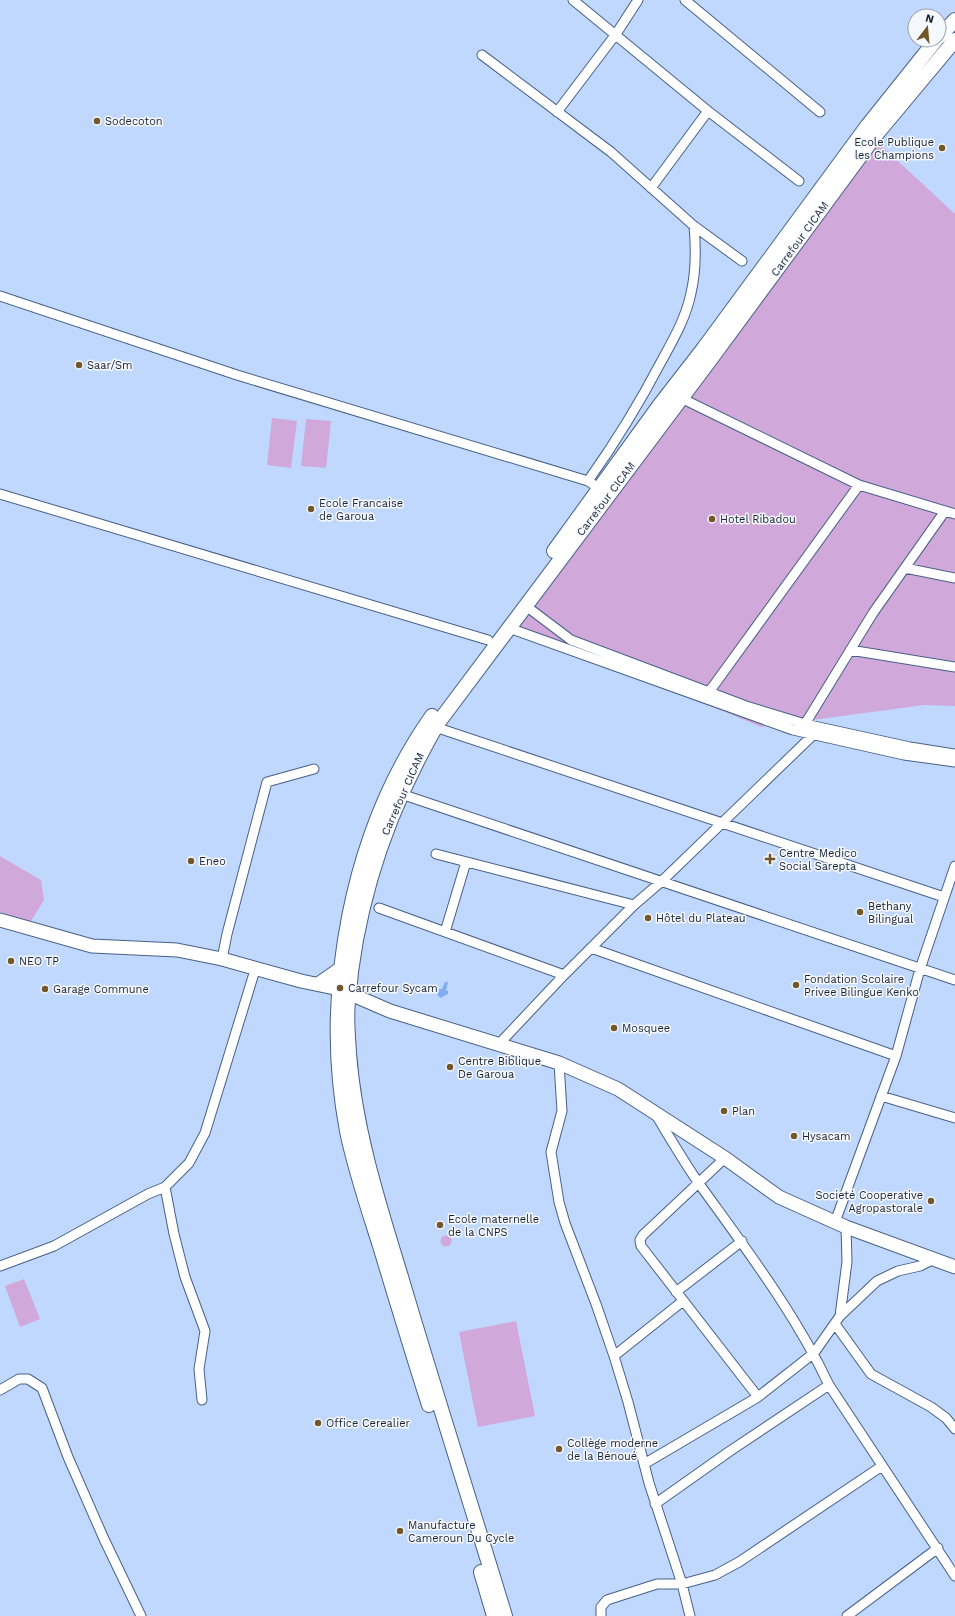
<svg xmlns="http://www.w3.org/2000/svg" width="955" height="1616" font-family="'Work Sans',sans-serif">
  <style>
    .green { fill: #d0a8da }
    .water { fill: #7facf3 }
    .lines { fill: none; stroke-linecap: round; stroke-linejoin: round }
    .street-casing { stroke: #466088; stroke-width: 11 }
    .secondary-casing { stroke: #466088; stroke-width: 15 }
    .primary-casing { stroke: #466088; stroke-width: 16 }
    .street { stroke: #fff; stroke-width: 9 }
    .secondary { stroke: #fff; stroke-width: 13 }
    .primary { stroke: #fff; stroke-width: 14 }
    .poi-dot { fill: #725729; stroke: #f5f8fd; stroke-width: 1.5 }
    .labels { text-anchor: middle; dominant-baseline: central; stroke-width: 3; stroke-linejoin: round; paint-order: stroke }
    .poi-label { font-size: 11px; fill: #182334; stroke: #f5f8fd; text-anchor: start }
    .street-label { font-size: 11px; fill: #182334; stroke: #f5f8fd }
  </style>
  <rect width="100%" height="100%" fill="#c1d8fe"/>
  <path class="green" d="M872,137L955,214V706L924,705L761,727L631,672L513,632Z
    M272,418L297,421L291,468L267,465Z
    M306,419L331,421L326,468L301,466Z
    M0,856L41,880L44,900L31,921L0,912Z
    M440.5 1241a5.5 5.5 0 1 1 11 0a5.5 5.5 0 1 1-11 0Z
    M24,1279L40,1319L20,1327L5,1286Z
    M516,1321L535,1416L478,1427L459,1332Z"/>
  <path class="water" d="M445,982H448L446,990L448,991V994L440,998L437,994L439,992V989H442Z"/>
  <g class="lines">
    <defs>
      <path id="street" d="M573,0L708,111L799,181
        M685,0L820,112
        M482,55L611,152L694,226L742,261
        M557,112L616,34L638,0
        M651,188L708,111
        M0,296L237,375L588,481L600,489
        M681,398L859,485L955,514
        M588,481C615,443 639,404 661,362C673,340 686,318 691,293C696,272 696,248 694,226
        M0,494L488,640
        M905,568L955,578
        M526,606L571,640L746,706L805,724L910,747L955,754
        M509,628L793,730L904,755L955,762
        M850,650L955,667
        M709,692L859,485
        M805,724L873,613L945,511
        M435,727L944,897
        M401,794L955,980
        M436,854L634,905
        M379,908L564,975
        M445,932L466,862
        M591,948L896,1056
        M222,959L227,934L267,782L314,769
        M499,1044L564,975L634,905L662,881L813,735
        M559,1063L562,1111L551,1152L559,1202L565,1223L596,1304L614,1356L628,1402L649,1483L682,1584L690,1616
        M881,1096L955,1118
        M656,1115C670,1138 684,1162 700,1185C746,1249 795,1313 829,1385L955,1576
        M725,1158L643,1235L640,1240L641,1246L758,1397
        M165,1187L174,1234L185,1277L205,1331L199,1369L202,1400
        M835,1222L896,1056L920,969L955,866
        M0,1266L54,1246L148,1194L165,1187L189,1163L205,1133L255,970
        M676,1292L742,1241
        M840,1316L847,1262L846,1227
        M835,1324L871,1374L931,1407L946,1418L955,1429
        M614,1356L683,1301
        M0,1390L19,1379H28L42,1388L68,1457L104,1539L141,1616
        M644,1464L758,1397L814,1353L840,1316L877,1281L898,1271L920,1266L934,1259
        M655,1504L730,1451L829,1385
        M601,1616V1607L607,1600L657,1584H682L715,1575L739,1562L882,1466
        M847,1616L938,1548"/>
      <path id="secondary" d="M0,920L92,946L177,950L222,959L301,981L339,989L390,1011L559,1063L618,1089L725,1158L779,1197L846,1227L955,1267"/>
      <path id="primary" d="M939,37L955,20
        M554,551L659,406L704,348L868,125L936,40
        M319,984L342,968
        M429,1405C412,1352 396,1299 380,1246C368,1208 355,1170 347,1131C321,994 351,831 432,716
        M481,1572L494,1616
        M505,1616C471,1504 435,1392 402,1280C379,1205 355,1131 349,1053C348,1036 346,1018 348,1001C356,901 388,809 438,723L713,356L875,136L955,40"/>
    </defs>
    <use href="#street" class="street-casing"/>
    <use href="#secondary" class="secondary-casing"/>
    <use href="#primary" class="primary-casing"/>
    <use href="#street" class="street"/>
    <use href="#secondary" class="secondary"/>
    <use href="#primary" class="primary"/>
  </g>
  <g class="poi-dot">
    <circle cx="97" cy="121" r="4"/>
    <circle cx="942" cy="148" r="4"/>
    <circle cx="79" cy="365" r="4"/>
    <circle cx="311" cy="509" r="4"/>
    <circle cx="712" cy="519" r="4"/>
    <path d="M768 853h4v4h4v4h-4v4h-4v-4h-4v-4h4z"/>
    <circle cx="191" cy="861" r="4"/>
    <circle cx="860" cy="912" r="4"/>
    <circle cx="648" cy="918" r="4"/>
    <circle cx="11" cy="961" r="4"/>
    <circle cx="796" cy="985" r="4"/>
    <circle cx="340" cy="988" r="4"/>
    <circle cx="45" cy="989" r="4"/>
    <circle cx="614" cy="1028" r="4"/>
    <circle cx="450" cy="1067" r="4"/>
    <circle cx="724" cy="1111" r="4"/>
    <circle cx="794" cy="1136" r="4"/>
    <circle cx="931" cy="1201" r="4"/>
    <circle cx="440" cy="1225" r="4"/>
    <circle cx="318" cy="1423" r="4"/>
    <circle cx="559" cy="1449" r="4"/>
    <circle cx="400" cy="1531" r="4"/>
  </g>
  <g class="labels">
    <g class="poi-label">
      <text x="105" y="121">Sodecoton</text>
      <text x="934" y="142" text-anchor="end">Ecole Publique<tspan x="934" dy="13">les Champions</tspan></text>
      <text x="87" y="365">Saar/Sm</text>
      <text x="319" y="503">Ecole Francaise<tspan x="319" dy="13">de Garoua</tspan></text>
      <text x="720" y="519">Hotel Ribadou</text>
      <text x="779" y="853">Centre Medico<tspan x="779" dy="13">Social Sarepta</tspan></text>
      <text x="199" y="861">Eneo</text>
      <text x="868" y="906">Bethany<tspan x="868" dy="13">Bilingual</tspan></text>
      <text x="656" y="918">Hôtel du Plateau</text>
      <text x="19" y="961">NEO TP</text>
      <text x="804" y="979">Fondation Scolaire<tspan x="804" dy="13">Privee Bilingue Kenko</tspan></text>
      <text x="348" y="988">Carrefour Sycam</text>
      <text x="53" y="989">Garage Commune</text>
      <text x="622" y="1028">Mosquee</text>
      <text x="458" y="1061">Centre Biblique<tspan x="458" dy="13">De Garoua</tspan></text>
      <text x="732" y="1111">Plan</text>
      <text x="802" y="1136">Hysacam</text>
      <text x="923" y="1195" text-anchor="end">Societé Cooperative<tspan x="923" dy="13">Agropastorale</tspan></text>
      <text x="448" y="1219">Ecole maternelle<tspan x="448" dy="13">de la CNPS</tspan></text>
      <text x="326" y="1423">Office Cerealier</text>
      <text x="567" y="1443">Collège moderne<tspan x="567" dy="13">de la Bénoué</tspan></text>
      <text x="408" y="1525">Manufacture<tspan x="408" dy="13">Cameroun Du Cycle</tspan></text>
    </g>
    <g class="street-label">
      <text transform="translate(800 239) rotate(-54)">Carrefour CICAM</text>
      <text transform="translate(606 499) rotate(-53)">Carrefour CICAM</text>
      <text transform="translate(403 794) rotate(-66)">Carrefour CICAM</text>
    </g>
  </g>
  <g transform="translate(927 28) rotate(16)"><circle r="19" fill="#f5f8fd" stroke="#9da3ad"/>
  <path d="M0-3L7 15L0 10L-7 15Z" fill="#725729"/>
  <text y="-6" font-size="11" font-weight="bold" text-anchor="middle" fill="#182334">N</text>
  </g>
</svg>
